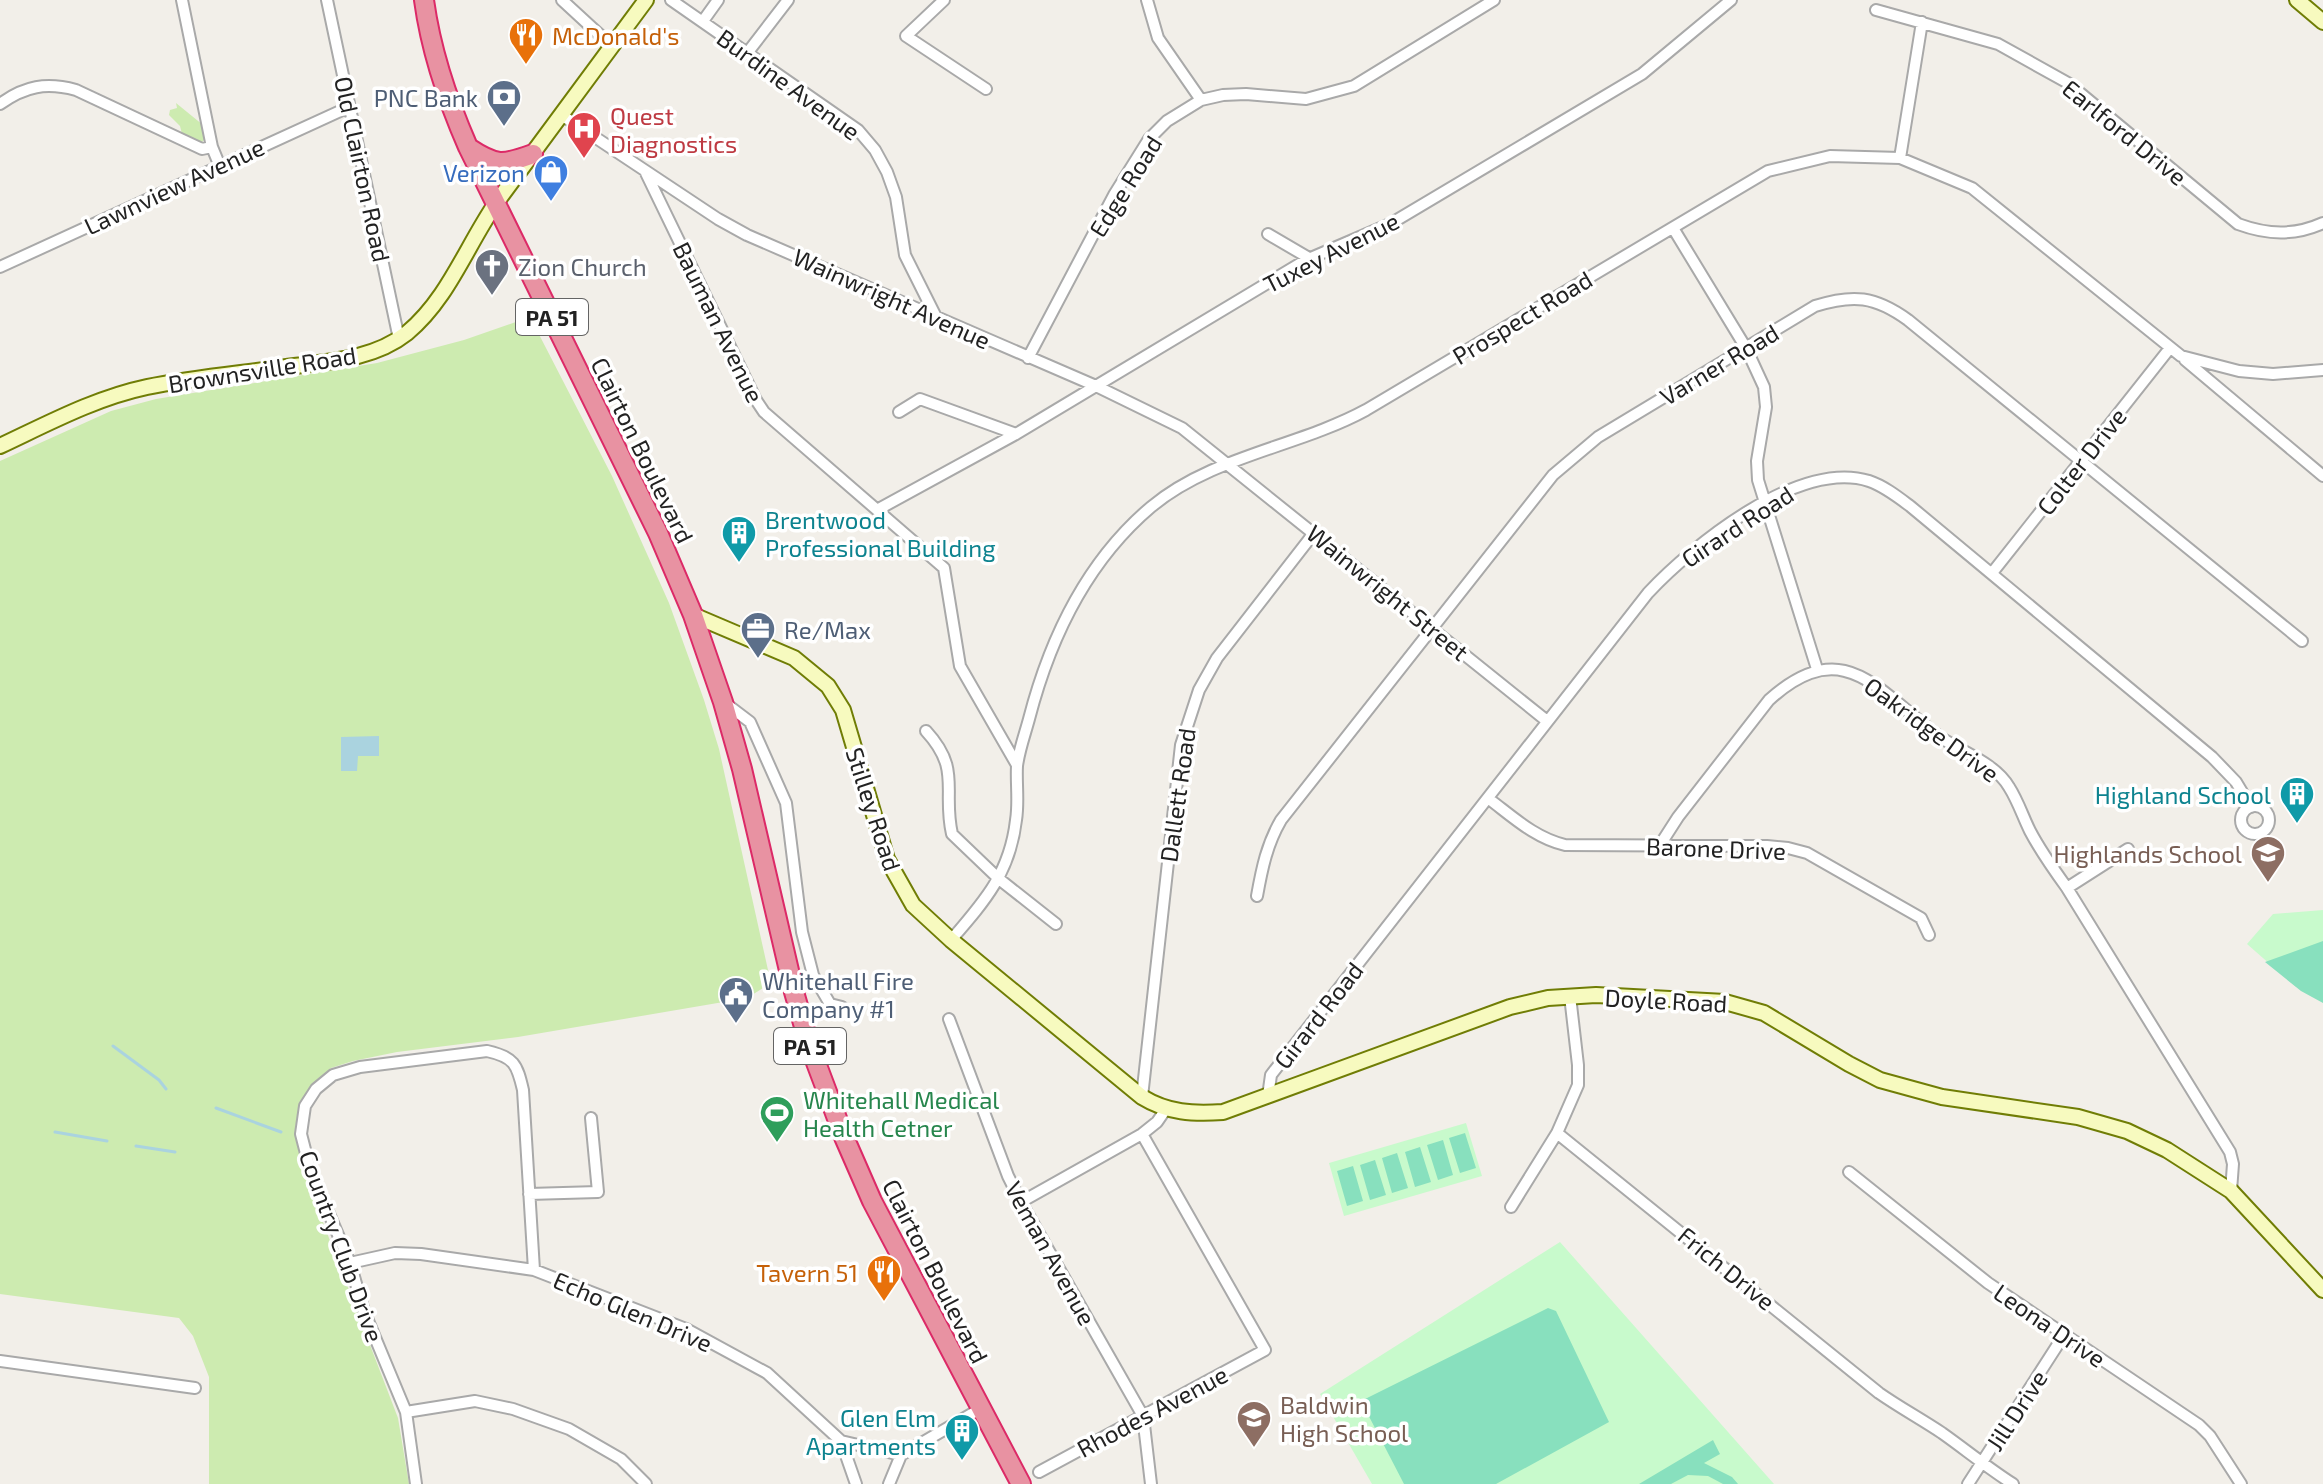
<svg xmlns="http://www.w3.org/2000/svg" width="2323" height="1484" font-family="'Exo 2',sans-serif">
  <style>
    .grass { fill: #cdebb0 }
    .park { fill: #c8facc }
    .pitch { fill: #88e0be }
    .water { fill: #aad3df }
    .lines { fill: none; stroke-linecap: round; stroke-linejoin: round }
    .stream { stroke: #aad3df; stroke-width: 3 }
    .street-casing { stroke: #a9a9a9; stroke-width: 14 }
    .secondary-casing { stroke: #707d05; stroke-width: 18 }
    .highway-casing { stroke: #dc2a67; stroke-width: 22 }
    .street { stroke: #fff; stroke-width: 10 }
    .secondary { stroke: #f7fabf; stroke-width: 14 }
    .highway { stroke: #e892a2; stroke-width: 18 }
    .labels { text-anchor: middle; dominant-baseline: central; stroke-width: 7; stroke-linejoin: round; paint-order: stroke }
    .shield { fill: #fff; stroke: #646464; stroke-width: 2 }
    .shield-label { font-size: 22px; font-weight: bold; fill: #222 }
    .food-label { font-size: 24px; fill: #c56008; stroke: #fff; text-anchor: start }
    .street-label { font-size: 24px; fill: #222; stroke: #fff }
    .service-label { font-size: 24px; fill: #4e5e75; stroke: #fff; text-anchor: start }
    .health-label { font-size: 24px; fill: #be3a42; stroke: #fff; text-anchor: start }
    .shop-label { font-size: 24px; fill: #366cbe; stroke: #fff; text-anchor: end }
    .worship-label { font-size: 24px; fill: #5b616d; stroke: #fff; text-anchor: start }
    .culture-label { font-size: 24px; fill: #0d838f; stroke: #fff; text-anchor: end }
    .education-label { font-size: 24px; fill: #785e54; stroke: #fff; text-anchor: end }
    .leisure-label { font-size: 24px; fill: #27864d; stroke: #fff; text-anchor: start }
  </style>
  <rect width="100%" height="100%" fill="#f2efe9"/>
  <path class="grass" d="M176,103L203,125L206,138L202,142L182,134L180,126L169,115L170,110L177,108Z
    M530,317L612,476L669,603L704,700L719,749L770,979L765,987L747,998L518,1037L397,1052L353,1061L331,1068L311,1085L299,1106L295,1129L301,1165L398,1418L409,1484H209V1377L193,1336L179,1318L0,1294V461L111,411L156,399L377,363L464,340Z"/>
  <path class="park" d="M2323,910V1000L2295,986L2247,944L2273,914Z
    M1466,1123L1482,1176L1344,1216L1329,1163Z
    M1560,1242L1774,1484H1372L1320,1394Z"/>
  <path class="pitch" d="M2323,941V1003L2301,991L2265,962Z
    M1465,1133L1476,1168L1460,1173L1449,1138Z
    M1443,1140L1453,1175L1438,1180L1427,1145Z
    M1420,1147L1431,1182L1415,1187L1405,1152Z
    M1397,1153L1408,1188L1392,1193L1382,1158Z
    M1375,1160L1386,1195L1370,1200L1360,1165Z
    M1353,1166L1363,1201L1347,1206L1337,1171Z
    M1548,1308L1556,1311L1609,1422L1496,1484H1404L1361,1401Z
    M1713,1440L1720,1454L1704,1463L1732,1477L1738,1484H1723L1708,1476L1688,1475L1671,1484H1639Z"/>
  <path class="water" d="M379,736V756H358L357,771H341V737Z"/>
  <g class="lines">
    <path class="stream" d="M113,1046L159,1080L166,1089
      M216,1108L281,1132
      M55,1132L107,1141
      M136,1146L175,1152"/>
    <defs>
      <path id="street" d="M182,0L212,147L219,164
        M327,0L399,339
        M562,0L613,47
        M671,0L858,130L875,150L887,172L896,197L905,255L936,317
        M944,0L906,36L986,89
        M1147,0L1158,38L1201,100
        M1876,10L1998,44L2068,83L2238,224C2268,235 2294,236 2323,223
        M703,21L718,0
        M748,52L788,0
        M0,104C25,86 46,82 76,90L202,149L212,147
        M563,116L718,219L747,235L1096,386L1182,428L1547,721
        M1900,158L1922,22
        M646,173L756,400L764,412L944,568L960,666L1017,765
        M1673,228L1746,348L1764,387L1766,407L1757,461L1758,480L1817,669
        M1268,234L1309,258
        M0,267L349,107
        M1028,358L1114,195L1149,139L1167,121L1201,100L1223,95L1246,94L1306,99L1354,86L1494,0
        M2185,360L2323,476
        M899,412L920,399L1016,434
        M877,510L1016,434L1306,260L1390,224L1642,74L1731,0
        M1992,573L2170,348
        M725,703L750,722L786,803L802,932L813,975L830,1004L842,1007
        M926,731C962,770 942,790 952,834L999,879L1056,924
        M1489,799C1513,817 1535,838 1565,845L1767,846L1788,848L1807,853L1921,918L1929,935
        M2241 820a14 14 0 1 1 28 0a14 14 0 1 1-28 0Z
        M1660,845L1678,817L1769,700C1844,632 1878,692 1940,737C1962,752 1995,763 2009,787C2018,801 2023,817 2030,831C2041,852 2054,870 2067,888L2230,1152L2233,1164L2231,1191
        M2067,888L2128,849
        M1257,896C1262,868 1267,844 1281,820L1553,475L1598,437L1815,306C1853,294 1875,296 1908,320L2302,641
        M951,940C984,902 1010,873 1016,820C1019,802 1016,784 1017,766C1019,750 1025,734 1029,719C1050,638 1086,562 1151,507C1212,456 1298,447 1366,410L1768,171L1830,156L1900,158L1972,188L2181,356L2239,371L2273,374L2323,370
        M1570,996L1578,1065V1085L1557,1133L1879,1393C1899,1407 1921,1419 1942,1433C1966,1450 1988,1468 2013,1484
        M949,1019L1008,1176L1021,1202L1143,1416L1151,1484
        M1268,1096L1271,1075L1648,593C1693,545 1799,459 1869,481C1884,486 1898,497 1910,506L2212,757L2236,782L2251,807
        M1142,1097L1181,745L1199,690L1217,658L1314,533
        M1849,1172L1988,1283L2199,1425L2210,1436L2241,1484
        M529,1194L598,1192L591,1118
        M1021,1202L1142,1134L1157,1122L1166,1109
        M1511,1207L1557,1133
        M350,1263L395,1253L421,1254L534,1270L686,1329L767,1373L841,1441L856,1484
        M0,1361L195,1388
        M406,1412L475,1401L513,1409L569,1429L621,1459L646,1484
        M841,1441L901,1455L980,1409
        M1039,1472L1265,1350L1142,1134
        M416,1484L406,1412L364,1311L350,1263L310,1169L301,1134L305,1106L316,1089L333,1075L360,1067L487,1051C514,1057 517,1064 523,1090L534,1270
        M889,1484L901,1455
        M1968,1484L2064,1335"/>
      <path id="secondary" d="M2297,0L2323,22
        M0,446C47,424 95,398 147,387C190,378 235,374 279,368C322,362 372,361 407,333C448,299 466,247 496,203L646,0
        M693,615L794,658L828,686L843,710L887,859L913,905L951,940L1142,1097C1168,1113 1193,1114 1223,1112L1510,1007L1548,998L1596,995L1725,1002L1764,1013L1849,1064L1880,1080L1942,1097L2078,1117L2127,1131L2167,1150L2231,1191L2323,1290"/>
      <path id="highway" d="M424,0C431,52 447,99 468,147L658,533L693,615L723,702L742,769L794,992L809,1044L844,1137L872,1201L1021,1484
        M469,148C496,166 503,165 533,154"/>
    </defs>
    <use href="#street" class="street-casing"/>
    <use href="#secondary" class="secondary-casing"/>
    <use href="#highway" class="highway-casing"/>
    <use href="#street" class="street"/>
    <use href="#secondary" class="secondary"/>
    <use href="#highway" class="highway"/>
  </g>
  <defs>
    <symbol id="restaurant-pin" viewBox="-11 -11 22 30"><path d="M0 17L-7.5 6A9.5 9.5 0 1 1 7.5 6Z" fill="#e8710a" stroke="#fff"/><path d="M-5-6h1v4h1v-4h1v4h1v-4h1v5L-1.5 .5V6h-2V.5L-5-1ZM5-6V6H3V1.5H1.5Q1.5-4 5-6Z" fill="#fff"/></symbol>
    <symbol id="bank-pin" viewBox="-11 -11 22 30"><path d="M0 17L-7.5 6A9.5 9.5 0 1 1 7.5 6Z" fill="#5c6f8a" stroke="#fff"/><path d="M-6-4H6V4H-6ZM0-2.3a2.3 2.3 0 1 0 0 4.6a2.3 2.3 0 1 0 0-4.6Z" fill="#fff"/></symbol>
    <symbol id="hospital-pin" viewBox="-11 -11 22 30"><path d="M0 17L-7.5 6A9.5 9.5 0 1 1 7.5 6Z" fill="#e0444e" stroke="#fff"/><path d="M-5-5h3v3.5h4V-5h3V5h-3V1.5h-4V5h-3Z" fill="#fff"/></symbol>
    <symbol id="shop-pin" viewBox="-11 -11 22 30"><path d="M0 17L-7.5 6A9.5 9.5 0 1 1 7.5 6Z" fill="#3f7fe0" stroke="#fff"/><path d="M-5-2.5h2.3a2.7 3.5 0 0 1 5.4 0H5L5.5 6h-11ZM-1.5-2.5h3a1.5 2.3 0 0 0-3 0Z" fill="#fff"/></symbol>
    <symbol id="church-pin" viewBox="-11 -11 22 30"><path d="M0 17L-7.5 6A9.5 9.5 0 1 1 7.5 6Z" fill="#6b7280" stroke="#fff"/><path d="M-1.2-6h2.4v3.5h3.3v2.4h-3.3V6h-2.4V-.1h-3.3v-2.4h3.3Z" fill="#fff"/></symbol>
    <symbol id="building-pin" viewBox="-11 -11 22 30"><path d="M0 17L-7.5 6A9.5 9.5 0 1 1 7.5 6Z" fill="#0f9aa8" stroke="#fff"/><path d="M-4-6H4V6H1V3H-1V6H-4ZM-2.5-4.3h1.7v1.8h-1.7ZM.8-4.3h1.7v1.8H.8ZM-2.5-1h1.7V.8h-1.7ZM.8-1h1.7V.8H.8Z" fill="#fff"/></symbol>
    <symbol id="office-pin" viewBox="-11 -11 22 30"><path d="M0 17L-7.5 6A9.5 9.5 0 1 1 7.5 6Z" fill="#5c6f8a" stroke="#fff"/><path d="M-6-3h4V-5.5h4V-3h4V5H-6ZM-1-4.5V-3h2v-1.5ZM-6 0V1H6V0Z" fill="#fff"/></symbol>
    <symbol id="school-pin" viewBox="-11 -11 22 30"><path d="M0 17L-7.5 6A9.5 9.5 0 1 1 7.5 6Z" fill="#8d6e63" stroke="#fff"/><path d="M0-5L7-2L0 1L-7-2ZM-4 1L0 2.5L4 1V4Q0 6-4 4Z" fill="#fff"/></symbol>
    <symbol id="civic-pin" viewBox="-11 -11 22 30"><path d="M0 17L-7.5 6A9.5 9.5 0 1 1 7.5 6Z" fill="#5c6f8a" stroke="#fff"/><path d="M-.6-6.5H3V-4.5H.6V-3L4-1V1h2V6H-6V1h2V-1L-.6-3ZM-1.2 2.5V6h2.4V2.5Z" fill="#fff"/></symbol>
    <symbol id="stadium-pin" viewBox="-11 -11 22 30"><path d="M0 17L-7.5 6A9.5 9.5 0 1 1 7.5 6Z" fill="#2e9e5b" stroke="#fff"/><path d="M0-5a6.5 5 0 1 0 0 10a6.5 5 0 1 0 0-10ZM-3.5-1.8h7v3.6h-7Z" fill="#fff"/></symbol>
  </defs>
  <g fill-rule="evenodd">
    <use href="#restaurant-pin" x="506" y="15" width="40" height="54"/>
    <use href="#bank-pin" x="484" y="77" width="40" height="54"/>
    <use href="#hospital-pin" x="564" y="109" width="40" height="54"/>
    <use href="#shop-pin" x="531" y="152" width="40" height="54"/>
    <use href="#church-pin" x="472" y="246" width="40" height="54"/>
    <use href="#building-pin" x="719" y="513" width="40" height="54"/>
    <use href="#office-pin" x="738" y="609" width="40" height="54"/>
    <use href="#building-pin" x="2277" y="774" width="40" height="54"/>
    <use href="#school-pin" x="2248" y="833" width="40" height="54"/>
    <use href="#civic-pin" x="716" y="974" width="40" height="54"/>
    <use href="#stadium-pin" x="757" y="1093" width="40" height="54"/>
    <use href="#restaurant-pin" x="864" y="1252" width="40" height="54"/>
    <use href="#school-pin" x="1234" y="1398" width="40" height="54"/>
    <use href="#building-pin" x="942" y="1411" width="40" height="54"/>
  </g>
  <g class="labels">
    <g class="shield">
      <rect x="516" y="299" width="72" height="36" rx="6"/>
      <rect x="774" y="1028" width="72" height="36" rx="6"/>
    </g>
    <g class="shield-label">
      <text x="552" y="317">PA 51</text>
      <text x="810" y="1046">PA 51</text>
    </g>
    <g class="food-label">
      <text x="552" y="35">McDonald's</text>
      <text x="858" y="1272" text-anchor="end">Tavern 51</text>
    </g>
    <g class="street-label">
      <text transform="translate(789 84) rotate(36)">Burdine Avenue</text>
      <text transform="translate(2125 132) rotate(39)">Earlford Drive</text>
      <text transform="translate(363 169) rotate(78)">Old Clairton Road</text>
      <text transform="translate(174 186) rotate(-25)">Lawnview Avenue</text>
      <text transform="translate(1125 186) rotate(-58)">Edge Road</text>
      <text transform="translate(1331 252) rotate(-27)">Tuxey Avenue</text>
      <text transform="translate(892 298) rotate(24)">Wainwright Avenue</text>
      <text transform="translate(1522 317) rotate(-31)">Prospect Road</text>
      <text transform="translate(719 322) rotate(64)">Bauman Avenue</text>
      <text transform="translate(1719 364) rotate(-31)">Varner Road</text>
      <text transform="translate(262 369) rotate(-9)">Brownsville Road</text>
      <text transform="translate(643 450) rotate(64)">Clairton Boulevard</text>
      <text transform="translate(2081 461) rotate(-52)">Colter Drive</text>
      <text transform="translate(1737 526) rotate(-33)">Girard Road</text>
      <text transform="translate(1388 592) rotate(39)">Wainwright Street</text>
      <text transform="translate(1932 729) rotate(36)">Oakridge Drive</text>
      <text transform="translate(1177 795) rotate(-82)">Dallett Road</text>
      <text transform="translate(874 809) rotate(72)">Stilley Road</text>
      <text transform="translate(1716 848) rotate(2)">Barone Drive</text>
      <text transform="translate(1666 1000) rotate(3)">Doyle Road</text>
      <text transform="translate(1318 1015) rotate(-52)">Girard Road</text>
      <text transform="translate(342 1246) rotate(70)">Country Club Drive</text>
      <text transform="translate(1051 1253) rotate(61)">Veman Avenue</text>
      <text transform="translate(1727 1268) rotate(39)">Frich Drive</text>
      <text transform="translate(936 1271) rotate(63)">Clairton Boulevard</text>
      <text transform="translate(633 1311) rotate(23)">Echo Glen Drive</text>
      <text transform="translate(2050 1325) rotate(34)">Leona Drive</text>
      <text transform="translate(2016 1410) rotate(-57)">Jill Drive</text>
      <text transform="translate(1152 1411) rotate(-28)">Rhodes Avenue</text>
    </g>
    <g class="service-label">
      <text x="478" y="97" text-anchor="end">PNC Bank</text>
      <text x="784" y="629">Re/Max</text>
      <text x="762" y="980">Whitehall Fire<tspan x="762" dy="28">Company #1</tspan></text>
    </g>
    <g class="health-label">
      <text x="610" y="115">Quest<tspan x="610" dy="28">Diagnostics</tspan></text>
    </g>
    <g class="shop-label">
      <text x="525" y="172">Verizon</text>
    </g>
    <g class="worship-label">
      <text x="518" y="266">Zion Church</text>
    </g>
    <g class="culture-label">
      <text x="765" y="519" text-anchor="start">Brentwood<tspan x="765" dy="28">Professional Building</tspan></text>
      <text x="2271" y="794">Highland School</text>
      <text x="936" y="1417">Glen Elm<tspan x="936" dy="28">Apartments</tspan></text>
    </g>
    <g class="education-label">
      <text x="2242" y="853">Highlands School</text>
      <text x="1280" y="1404" text-anchor="start">Baldwin<tspan x="1280" dy="28">High School</tspan></text>
    </g>
    <g class="leisure-label">
      <text x="803" y="1099">Whitehall Medical<tspan x="803" dy="28">Health Cetner</tspan></text>
    </g>
  </g>
</svg>
